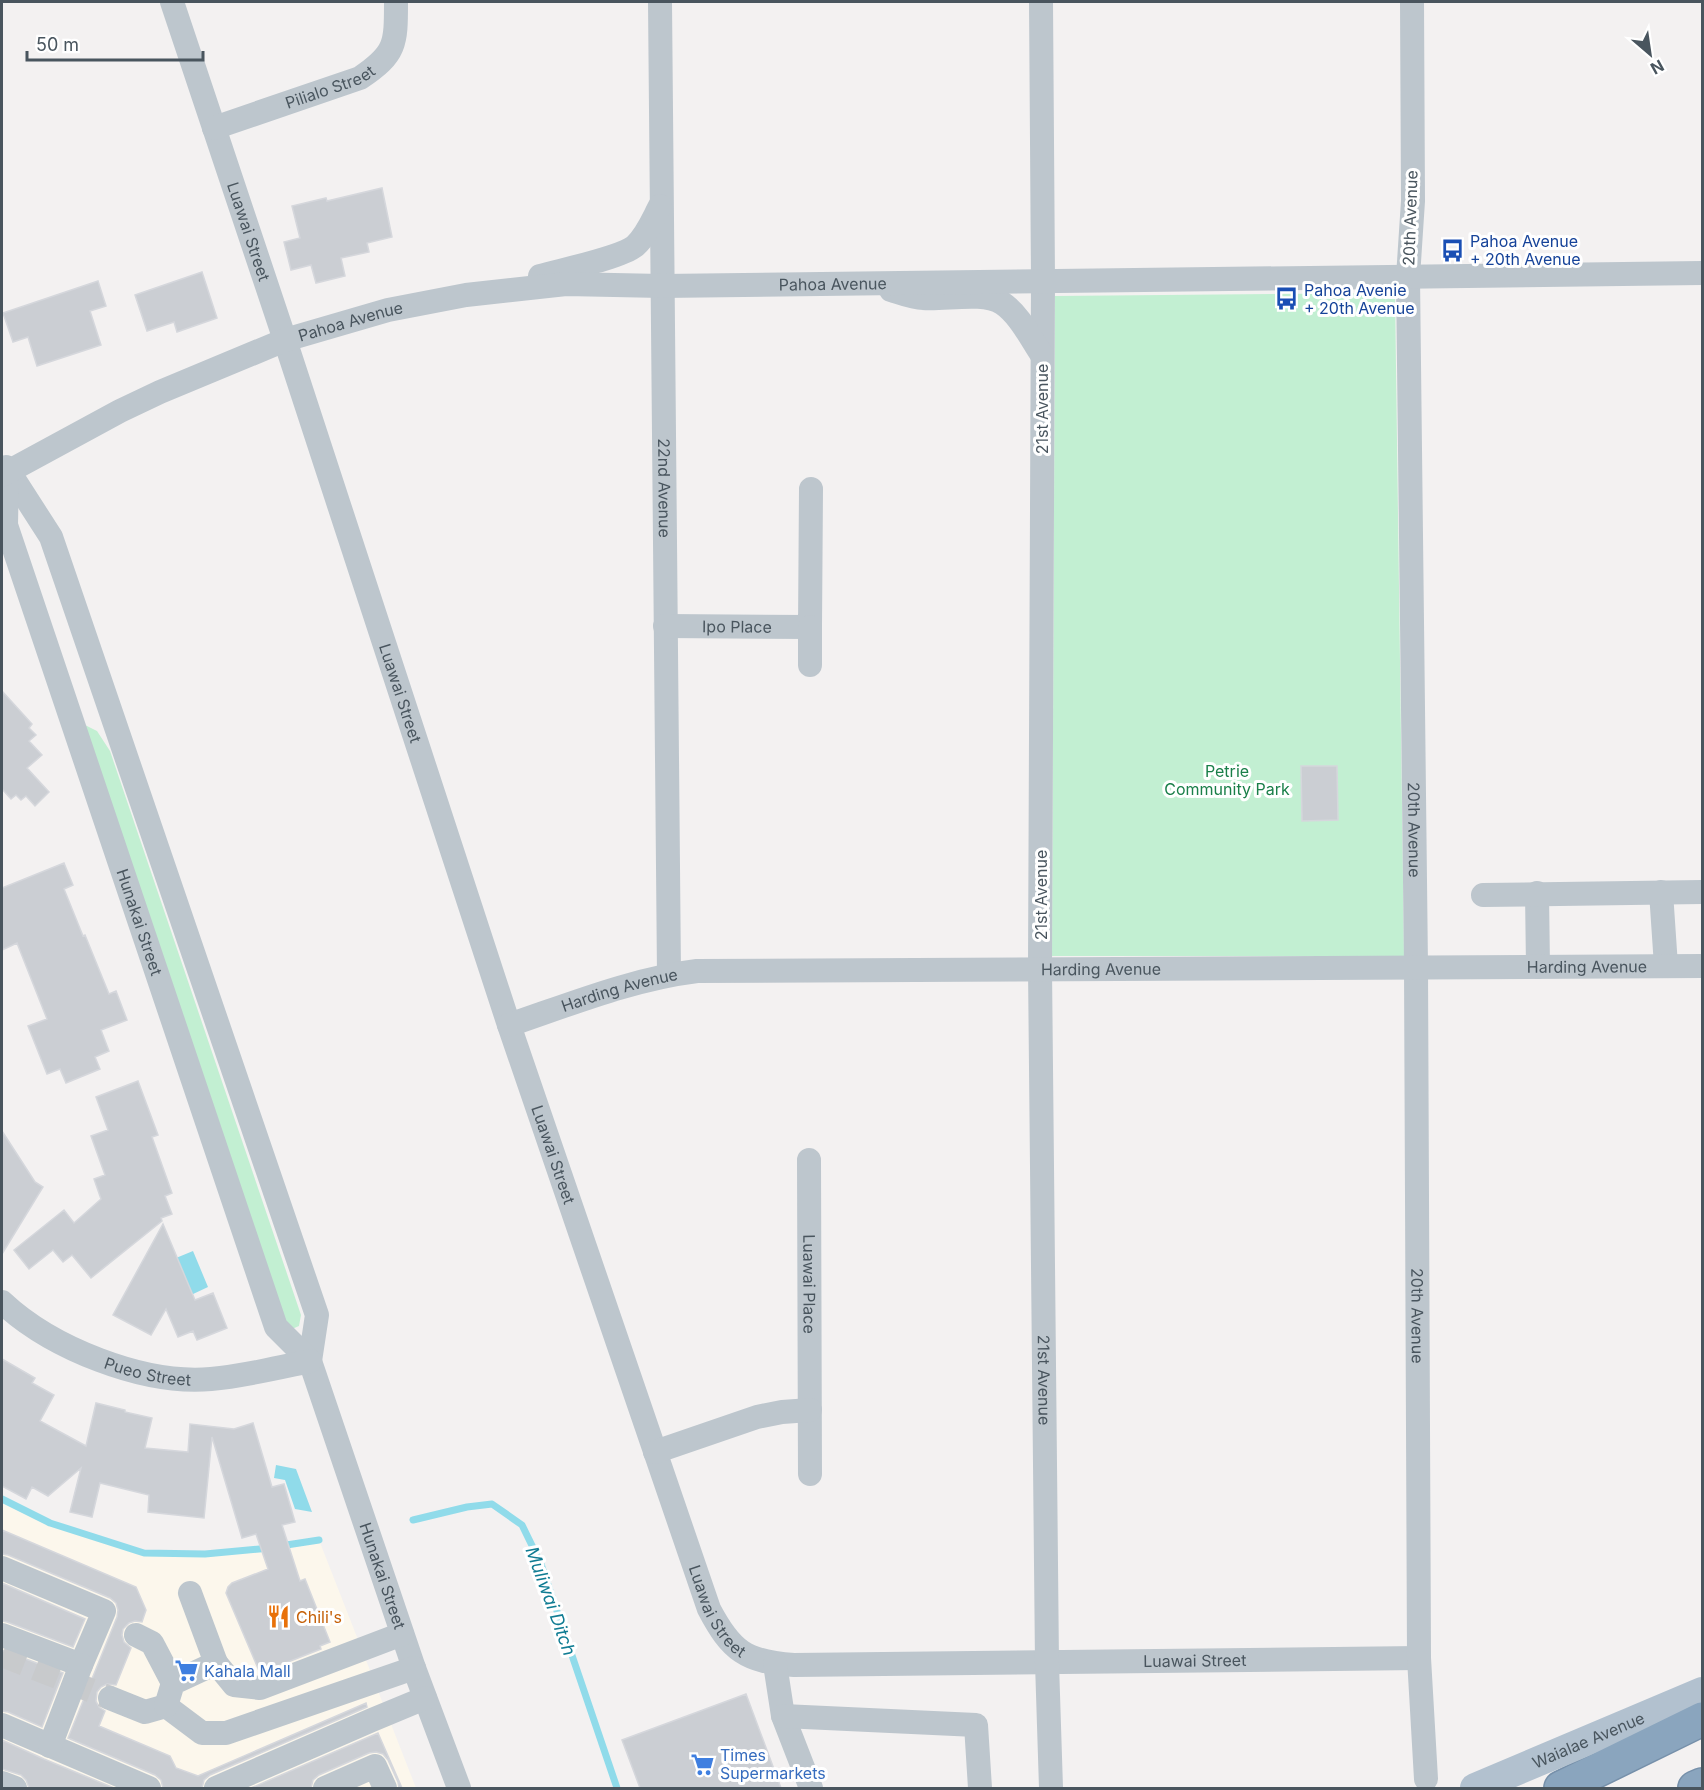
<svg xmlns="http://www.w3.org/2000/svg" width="1704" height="1790" font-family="Inter,sans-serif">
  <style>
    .commercial { fill: #fcf7ec }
    .green { fill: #c2efd2 }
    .water { fill: #90dbea }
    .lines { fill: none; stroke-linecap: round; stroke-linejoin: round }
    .stream { stroke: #90dbea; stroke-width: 7 }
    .building { fill: #cbced3; stroke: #d5d7dc; stroke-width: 1.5 }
    .minor-tunnel { stroke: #c8cacc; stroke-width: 24; stroke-dasharray: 24 12; stroke-linecap: butt }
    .highway-casing { stroke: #7690aa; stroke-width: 36 }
    .minor { stroke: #bdc6cd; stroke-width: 24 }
    .major { stroke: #b2c1cf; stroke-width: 30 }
    .highway { stroke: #8aa5be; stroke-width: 33 }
    .labels { text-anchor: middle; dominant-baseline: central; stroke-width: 6; stroke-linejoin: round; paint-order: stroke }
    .street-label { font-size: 16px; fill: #49555e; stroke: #fff }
    .transit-label { font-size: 16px; fill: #164399; stroke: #fff; text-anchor: start }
    .park-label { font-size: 16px; fill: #1a7f49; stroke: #fff }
    .food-label { font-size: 16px; fill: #c56008; stroke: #fff; text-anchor: start }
    .shop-label { font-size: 16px; fill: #366cbe; stroke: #fff; text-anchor: start }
    .water-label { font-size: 18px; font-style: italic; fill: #107c93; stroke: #fff }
  </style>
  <rect width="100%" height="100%" fill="#f3f1f1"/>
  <path class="commercial" d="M2,1499L50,1523L144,1553L205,1554L256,1550L319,1540L416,1788H2Z"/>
  <path class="green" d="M1395,293L1404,956H1052L1055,296Z
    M83,724L97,731L110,751L301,1315L299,1326L292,1329L285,1321Z"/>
  <path class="water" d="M193,1251L208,1287L191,1295L176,1258Z
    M276,1465L296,1469L312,1512L295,1509L285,1480L274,1478Z"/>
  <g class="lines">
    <path class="stream" d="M2,1499L50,1523L144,1553L205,1554L270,1548
      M413,1520L467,1507L492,1504L522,1525L541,1564L617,1788
      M280,1546L319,1540"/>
  </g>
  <path class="building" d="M382,188L392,237L367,243L369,252L341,258L345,276L316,283L311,265L291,270L284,242L300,238L292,206L326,198L327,201Z
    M202,272L217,318L177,332L174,322L147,331L135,295Z
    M98,281L106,306L90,311L101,345L37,366L28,337L13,342L3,313Z
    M2,691L32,724L29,728L36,735L29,741L42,755L27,768L49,792L35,806L26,796L21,800L16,795L11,799L2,789Z
    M1301,766H1337L1338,820L1302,821Z
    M64,863L73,885L64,889L83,936L85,935L109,994L116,991L127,1020L101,1030L109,1051L95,1057L100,1069L66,1083L60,1069L47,1074L28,1026L47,1019L17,943L2,950V888Z
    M138,1081L158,1135L152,1137L172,1193L165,1196L172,1214L161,1218L162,1221L91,1278L72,1255L63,1262L53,1250L29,1269L14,1250L64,1210L74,1223L101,1199L94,1179L105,1175L91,1136L108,1130L96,1097Z
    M2,1131L35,1182L43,1187L2,1254Z
    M163,1224L195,1300L213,1293L227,1328L197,1340L193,1331L178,1337L166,1309L151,1335L113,1315Z
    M2,1359L35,1378L32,1383L54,1395L40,1421L86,1446L96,1403L125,1410V1412L152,1418L145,1448L188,1452L190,1424L234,1429L253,1423L272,1487L284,1484L295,1522L282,1525L300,1581L305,1579L330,1642L320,1646L321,1649L260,1673L226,1593L228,1587L232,1583L268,1569L256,1534L242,1538L212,1437L204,1518L148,1512L149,1495L100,1483L92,1517L70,1512L81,1468L48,1496L32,1487L26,1499L2,1486Z
    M2,1530L136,1587L146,1610L142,1622L135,1621L129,1623L123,1629L122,1635L124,1642L131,1648L116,1685L107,1684L101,1687L97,1692L96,1701L99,1707L105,1711L99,1726L170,1756L176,1768L198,1776L366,1703L367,1707L210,1775L204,1780L202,1788H163L161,1780L155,1775L68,1738L117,1617L118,1610L116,1603L110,1598L8,1555L2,1554Z
    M2,1583L85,1619L73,1647L7,1622L2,1621Z
    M2,1650L63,1673L42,1727L8,1712L2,1711Z
    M746,1694L781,1788H640L622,1740Z
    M378,1733L402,1788H399L398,1782L388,1760L383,1754L376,1752L369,1753L319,1775L313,1780L311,1788H251Z
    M2,1740L44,1759L114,1788H29L26,1780L21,1775L2,1769Z"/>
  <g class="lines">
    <path class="minor-tunnel" d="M2,1655L110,1698"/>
    <defs>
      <path id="highway" d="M1561,1788L1702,1719
        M1695,1788L1702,1785"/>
    </defs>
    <use href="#highway" class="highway-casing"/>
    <g class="minor">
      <path id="s1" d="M172,2L285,340L509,1025L709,1609C731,1651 746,1662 794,1665L1419,1658"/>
      <path id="s2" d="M660,2L669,974"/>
      <path id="s3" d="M1041,2L1043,280L1040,968L1047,1663L1051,1788"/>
      <path id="s4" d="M1412,2L1413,201L1408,277L1416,967L1419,1658L1426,1779"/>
      <path id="s5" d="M214,128L360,78C396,54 396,44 396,2"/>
      <path d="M540,276C561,270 620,258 635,246C647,235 653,219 660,206"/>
      <path d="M891,290C901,293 912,298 923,298C945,300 983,291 1002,303C1020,315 1031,339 1042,355"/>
      <path d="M6,467L51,537L317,1315L310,1361"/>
      <path id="s6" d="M7,470L6,525L276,1327L310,1361L414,1668L459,1788"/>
      <path id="s7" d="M2,475L120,411L160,392L285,340L388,310L466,295L566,284L662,286L1702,273"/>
      <path id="s8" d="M665,626L810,627L811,489"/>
      <path d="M810,665V627"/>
      <path d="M1661,892L1666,966"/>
      <path d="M1537,893L1538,967"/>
      <path d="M1483,895L1702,892"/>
      <path id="s9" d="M509,1025C571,1004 632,979 697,971L1702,966"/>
      <path id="s10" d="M809,1160L810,1474"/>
      <path id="s11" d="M2,1302C51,1348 143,1385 211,1379C244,1376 277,1368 310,1361"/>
      <path d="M655,1452L757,1417L782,1412L810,1410"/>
      <path d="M2,1568L104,1611L81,1665L2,1635"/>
      <path d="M136,1635L152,1643L173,1683"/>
      <path d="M216,1663L234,1685L260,1688L402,1634"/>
      <path d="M775,1664L783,1716L811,1788"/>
      <path d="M110,1698L145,1712L166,1706"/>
      <path d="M166,1706L202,1733H226L414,1668"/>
      <path d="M166,1706L173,1683L216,1663L190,1593"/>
      <path d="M783,1716L976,1725L980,1788"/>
      <path d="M2,1725L149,1788"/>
      <path d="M50,1746L81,1665"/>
      <path d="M2,1783L15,1788"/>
      <path d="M216,1788L372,1720L425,1698"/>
      <path d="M325,1788L375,1766L385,1788"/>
    </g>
    <path class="major" id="s12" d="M1475,1788L1702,1692"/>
    <use href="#highway" class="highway"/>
  </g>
  <defs>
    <symbol id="bus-bare" viewBox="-9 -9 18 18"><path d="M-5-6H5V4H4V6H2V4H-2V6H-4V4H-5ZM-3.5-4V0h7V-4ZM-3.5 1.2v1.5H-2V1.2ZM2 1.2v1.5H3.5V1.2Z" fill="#1a4fb4" stroke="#fff" stroke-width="2.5" paint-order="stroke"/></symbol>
    <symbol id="restaurant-bare" viewBox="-9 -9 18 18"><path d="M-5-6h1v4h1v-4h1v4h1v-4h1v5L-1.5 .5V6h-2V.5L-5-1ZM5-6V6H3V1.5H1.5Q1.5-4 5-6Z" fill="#e8710a" stroke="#fff" stroke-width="2.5" paint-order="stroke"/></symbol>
    <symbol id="supermarket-bare" viewBox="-9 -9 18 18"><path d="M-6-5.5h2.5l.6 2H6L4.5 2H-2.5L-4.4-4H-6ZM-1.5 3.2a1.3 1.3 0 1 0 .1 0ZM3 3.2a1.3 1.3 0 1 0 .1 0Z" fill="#3f7fe0" stroke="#fff" stroke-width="2.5" paint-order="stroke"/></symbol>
  </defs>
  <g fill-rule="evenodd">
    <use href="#bus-bare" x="1436" y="234" width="33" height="33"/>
    <use href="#bus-bare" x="1270" y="282" width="33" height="33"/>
    <use href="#restaurant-bare" x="262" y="1600" width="33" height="33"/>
    <use href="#supermarket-bare" x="170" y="1654" width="33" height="33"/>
    <use href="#supermarket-bare" x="686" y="1748" width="33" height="33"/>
  </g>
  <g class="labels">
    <g class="street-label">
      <text stroke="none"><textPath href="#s5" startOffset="123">Pilialo Street</textPath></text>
      <text transform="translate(1410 218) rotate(-88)">20th Avenue</text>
      <text stroke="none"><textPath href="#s1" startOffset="242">Luawai Street</textPath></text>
      <text stroke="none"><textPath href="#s7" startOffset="868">Pahoa Avenue</textPath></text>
      <text stroke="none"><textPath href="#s7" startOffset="382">Pahoa Avenue</textPath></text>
      <text transform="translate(1042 409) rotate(-90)">21st Avenue</text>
      <text stroke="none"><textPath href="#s2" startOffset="486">22nd Avenue</textPath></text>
      <text stroke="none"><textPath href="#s8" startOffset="72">Ipo Place</textPath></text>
      <text stroke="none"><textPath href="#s1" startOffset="728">Luawai Street</textPath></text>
      <text stroke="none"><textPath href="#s4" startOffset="828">20th Avenue</textPath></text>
      <text transform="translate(1041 895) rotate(-90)">21st Avenue</text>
      <text stroke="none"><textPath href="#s6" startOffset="474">Hunakai Street</textPath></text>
      <text stroke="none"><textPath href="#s9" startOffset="1086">Harding Avenue</textPath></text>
      <text stroke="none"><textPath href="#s9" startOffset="600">Harding Avenue</textPath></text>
      <text stroke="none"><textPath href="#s9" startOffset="116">Harding Avenue</textPath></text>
      <text stroke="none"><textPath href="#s1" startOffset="1214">Luawai Street</textPath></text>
      <text stroke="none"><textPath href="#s10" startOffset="124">Luawai Place</textPath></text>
      <text stroke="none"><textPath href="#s4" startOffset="1314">20th Avenue</textPath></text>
      <text stroke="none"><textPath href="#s11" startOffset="164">Pueo Street</textPath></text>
      <text stroke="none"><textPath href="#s3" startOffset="1378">21st Avenue</textPath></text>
      <text stroke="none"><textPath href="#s6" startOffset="1176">Hunakai Street</textPath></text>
      <text stroke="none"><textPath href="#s1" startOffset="1700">Luawai Street</textPath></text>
      <text stroke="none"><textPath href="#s1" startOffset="2204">Luawai Street</textPath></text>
      <text stroke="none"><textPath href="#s12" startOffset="123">Waialae Avenue</textPath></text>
    </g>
    <g class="transit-label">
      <text x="1470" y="241">Pahoa Avenue<tspan x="1470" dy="18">+ 20th Avenue</tspan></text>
      <text x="1304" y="290">Pahoa Avenie<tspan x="1304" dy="18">+ 20th Avenue</tspan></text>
    </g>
    <g class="park-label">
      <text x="1227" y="771">Petrie<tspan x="1227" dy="18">Community Park</tspan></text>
    </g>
    <g class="food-label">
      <text x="296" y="1617">Chili's</text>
    </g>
    <g class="shop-label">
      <text x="204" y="1671">Kahala Mall</text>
      <text x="720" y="1755">Times<tspan x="720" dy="18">Supermarkets</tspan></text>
    </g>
    <g class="water-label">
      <text transform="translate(551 1601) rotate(70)">Muliwai Ditch</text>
    </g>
  </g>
  <rect width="1704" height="1790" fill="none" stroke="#49555e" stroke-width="6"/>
  <g transform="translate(1650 54) rotate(151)" stroke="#ffffff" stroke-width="4.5" paint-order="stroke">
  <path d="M0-4.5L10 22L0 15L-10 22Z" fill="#49555e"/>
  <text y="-9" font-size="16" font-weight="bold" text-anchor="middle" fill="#49555e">N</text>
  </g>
  <path d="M27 51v9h176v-9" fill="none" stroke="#49555e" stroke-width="3"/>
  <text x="36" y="51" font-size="18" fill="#49555e" stroke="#ffffff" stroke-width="4.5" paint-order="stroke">50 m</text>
</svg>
